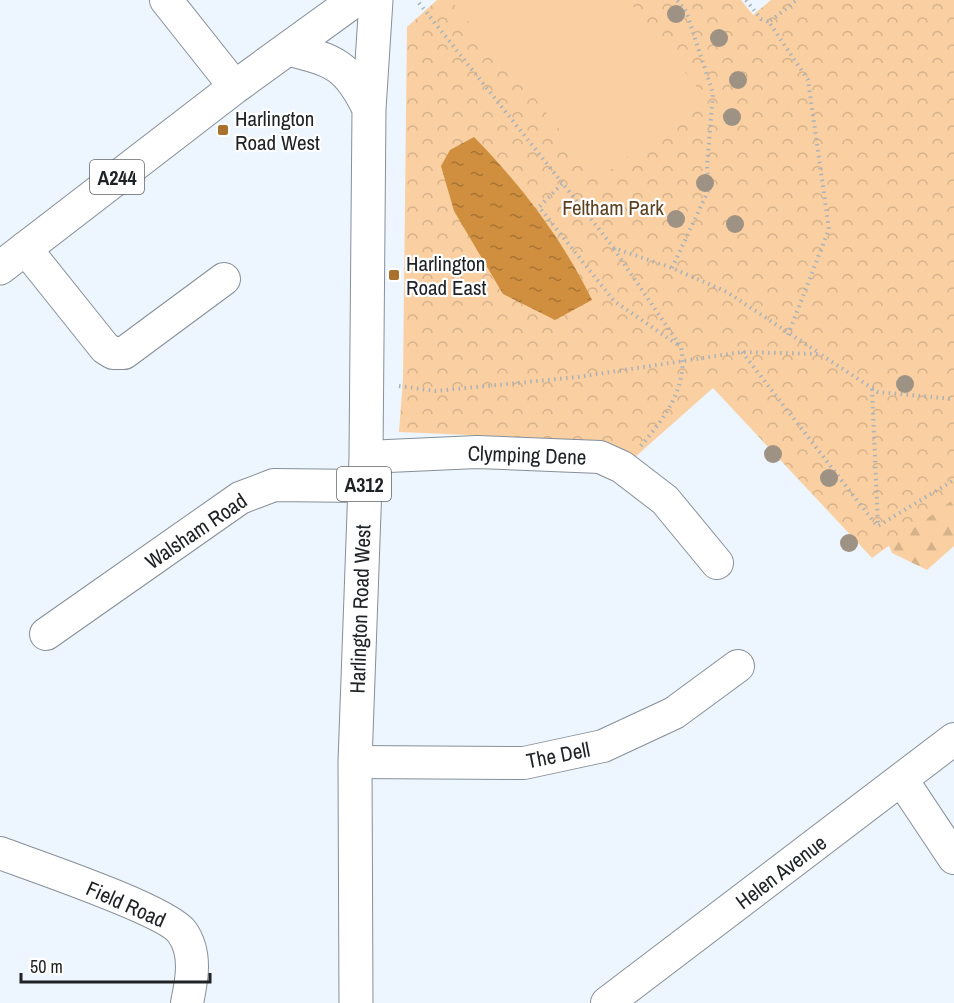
<svg xmlns="http://www.w3.org/2000/svg" width="954" height="1003" font-family="'Archivo Narrow',sans-serif">
  <style>
    .forest { fill: url(#forest-firs) }
    .park { fill: url(#park-crowns) }
    .garden { fill: #fad0a2 }
    .water { fill: url(#water-ripples) }
    .lines { fill: none; stroke-linecap: round; stroke-linejoin: round }
    .minor-casing { stroke: #878f98; stroke-width: 34 }
    .major-casing { stroke: #878f98; stroke-width: 35 }
    .path { stroke: #aab1b8; stroke-width: 4; stroke-dasharray: 1.5 4.5; stroke-linecap: butt }
    .minor { stroke: #fff; stroke-width: 32 }
    .major { stroke: #fff; stroke-width: 33 }
    .tree { fill: #9e9284 }
    .poi-dot { fill: #a8712d; stroke: #fff; stroke-width: 2 }
    .labels { text-anchor: middle; dominant-baseline: central; stroke-width: 4.5; stroke-linejoin: round; paint-order: stroke }
    .shield { fill: #fff; stroke: #636567; stroke-width: 1.5 }
    .shield-label { font-size: 20px; font-weight: bold; fill: #202326 }
    .poi-label { font-size: 21px; fill: #202326; stroke: #fff; text-anchor: start }
    .park-label { font-size: 21px; fill: #5d4120; stroke: #fff }
    .street-label { font-size: 21px; fill: #202326; stroke: #fff }
  </style>
  <defs>
    <pattern id="forest-firs" width="22" height="20" patternUnits="userSpaceOnUse" patternTransform="scale(1.5)"><rect width="22" height="20" fill="#fad0a2"/><path d="M5 1l3.5 6h-7zM16 11l3.5 6h-7z" fill="#d6b28b"/></pattern>
    <pattern id="park-crowns" width="20" height="18" patternUnits="userSpaceOnUse" patternTransform="scale(1.5)"><rect width="20" height="18" fill="#fad0a2"/><path d="M2 6a3 3 0 1 1 6 0M12 15a3 3 0 1 1 6 0" fill="none" stroke="#d6b28b"/></pattern>
    <pattern id="water-ripples" width="26" height="14" patternUnits="userSpaceOnUse" patternTransform="scale(1.5)"><rect width="26" height="14" fill="#d08f3f"/><path d="M2 4q2-2 4 0t4 0M15 11q2-2 4 0t4 0" fill="none" stroke="#a87435"/></pattern>
  </defs>
  <rect width="100%" height="100%" fill="#edf5ff"/>
  <path class="forest" d="M954,480V546L927,570L892,553L884,533Z"/>
  <path class="park" d="M437,0H741L753,15L771,0H954V499L872,558L713,388L635,457L606,441L399,432L403,379L407,27Z"/>
  <path class="garden" d="M451,0H500L515,18L485,42Z
    M505,0H628L704,96L599,179L490,42L520,18Z"/>
  <path class="water" d="M474,137C521,185 563,240 592,300L555,320L503,294L454,211L441,166L450,150Z"/>
  <g class="lines">
    <defs>
      <path id="minor" d="M166,0L235,87
        M25,248L105,348L113,353H124L224,279
        M366,457L477,452L600,457L622,467L665,500L717,563
        M46,634L240,498L274,485L364,486
        M355,762L524,763L603,746L674,713L738,666
        M902,780L954,858
        M0,853C32,865 166,910 182,932C197,953 192,979 187,1003
        M607,1003L954,739"/>
      <path id="major" d="M288,49C334,60 348,65 369,109
        M0,268L235,87L355,0
        M356,1003L355,762L366,457L369,109L376,0"/>
    </defs>
    <use href="#minor" class="minor-casing"/>
    <use href="#major" class="major-casing"/>
    <path class="path" d="M746,0L761,19L769,22
      M419,3L614,248L672,268L727,292L819,353
      M562,184L539,207L614,301L678,345
      M614,249L681,347C689,387 664,419 639,448
      M672,268L709,189L707,166L713,93L686,11L677,0
      M788,335L829,229L808,80L769,22L797,0
      M742,352L877,526
      M399,386L436,391L578,377L742,352L820,354L878,392L954,399
      M872,389L878,526L954,480"/>
    <use href="#minor" class="minor"/>
    <use href="#major" class="major"/>
  </g>
  <g class="tree">
    <circle cx="676" cy="14" r="9"/>
    <circle cx="719" cy="38" r="9"/>
    <circle cx="738" cy="80" r="9"/>
    <circle cx="732" cy="117" r="9"/>
    <circle cx="705" cy="183" r="9"/>
    <circle cx="676" cy="219" r="9"/>
    <circle cx="735" cy="224" r="9"/>
    <circle cx="905" cy="384" r="9"/>
    <circle cx="773" cy="454" r="9"/>
    <circle cx="829" cy="478" r="9"/>
    <circle cx="849" cy="543" r="9"/>
  </g>
  <g class="poi-dot">
    <rect x="217" y="124" width="12" height="12" rx="3"/>
    <rect x="388" y="269" width="12" height="12" rx="3"/>
  </g>
  <g class="labels">
    <g class="shield">
      <rect x="90" y="160" width="54" height="34" rx="4.5"/>
      <rect x="337" y="467" width="54" height="34" rx="4.5"/>
    </g>
    <g class="shield-label">
      <text x="117" y="177">A244</text>
      <text x="364" y="484">A312</text>
    </g>
    <g class="poi-label">
      <text x="235" y="118">Harlington<tspan x="235" dy="24">Road West</tspan></text>
      <text x="406" y="263">Harlington<tspan x="406" dy="24">Road East</tspan></text>
    </g>
    <g class="park-label">
      <text x="613" y="207">Feltham Park</text>
    </g>
    <g class="street-label">
      <text transform="translate(527 455) rotate(2)">Clymping Dene</text>
      <text transform="translate(196 531) rotate(-34)">Walsham Road</text>
      <text transform="translate(360 609) rotate(-88)">Harlington Road West</text>
      <text transform="translate(558 755) rotate(-11)">The Dell</text>
      <text transform="translate(781 872) rotate(-37)">Helen Avenue</text>
      <text transform="translate(126 904) rotate(24)">Field Road</text>
    </g>
  </g>
  <path d="M21 973v9h189v-9" fill="none" stroke="#202326" stroke-width="3"/>
  <text x="30" y="973" font-size="18" fill="#202326" stroke="#ffffff" stroke-width="4.5" paint-order="stroke">50 m</text>
</svg>
